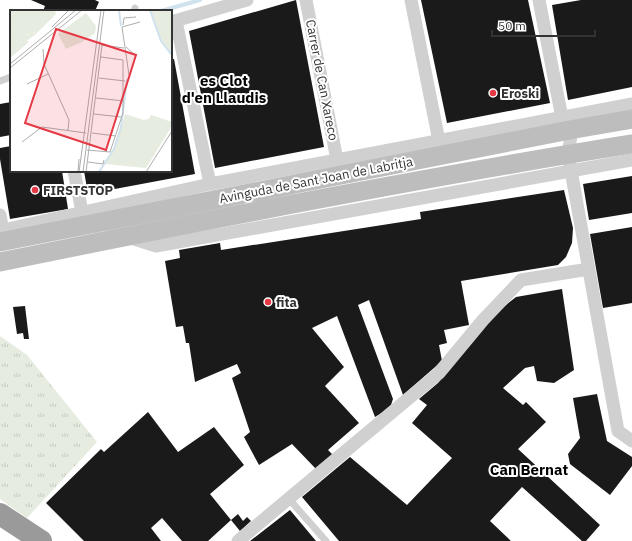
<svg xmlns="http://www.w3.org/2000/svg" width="632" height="541" font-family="'IBM Plex Sans',sans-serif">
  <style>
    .grass { fill: url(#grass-tufts) }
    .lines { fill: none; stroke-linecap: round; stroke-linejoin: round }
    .stream { stroke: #cfe2ee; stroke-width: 4 }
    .building { fill: #1a1a1a }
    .lane { stroke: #d0d0d0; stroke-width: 7 }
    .street { stroke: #d0d0d0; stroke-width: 13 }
    .secondary { stroke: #bdbdbd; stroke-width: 19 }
    .highway { stroke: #9a9a9a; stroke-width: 22 }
    .poi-dot { fill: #e63946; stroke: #fff; stroke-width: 1.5 }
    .labels { text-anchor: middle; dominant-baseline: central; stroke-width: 4; stroke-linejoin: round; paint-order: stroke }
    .street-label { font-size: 13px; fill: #333; stroke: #fff }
    .poi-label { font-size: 13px; font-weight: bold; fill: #333; stroke: #fff; text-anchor: start }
    .quarter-label { font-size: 15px; font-weight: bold; fill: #000; stroke: #fff }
    .inset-river { fill: none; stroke: #cfe2ee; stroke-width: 2 }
    .inset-road { fill: none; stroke: #adadad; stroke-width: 1 }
    .view { fill: #e63946; fill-opacity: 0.15; stroke: #e63946; stroke-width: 2 }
    .inset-edge { fill: none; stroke: #333; stroke-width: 2 }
  </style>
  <defs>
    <pattern id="grass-tufts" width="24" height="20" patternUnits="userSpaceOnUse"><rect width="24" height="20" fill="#e6ecdf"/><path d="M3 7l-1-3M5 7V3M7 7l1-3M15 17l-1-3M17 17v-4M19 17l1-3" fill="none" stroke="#c6cbc0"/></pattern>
  </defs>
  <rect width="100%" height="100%" fill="#fff"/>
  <path class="grass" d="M0,336L27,355L97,442L27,518L0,499Z"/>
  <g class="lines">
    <path class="stream" d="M161,11L200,0"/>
  </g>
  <path class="building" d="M31,0H95L99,2L95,11H43L45,6Z
    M296,0L324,147L215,168L189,31Z
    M421,0H528L550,103L447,123Z
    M581,0H632V87L568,100L552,5Z
    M171,59H174L195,174L88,194L84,171H171Z
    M11,102V135L0,137V104Z
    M11,146V171H62L68,209L10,219L0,159V148Z
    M632,176V213L589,220L583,184Z
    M564,190L573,228L572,243L566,257L558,265L461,281L469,325L444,330L447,343L439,345L442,361L403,395L369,300L358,305L393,399L390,408L375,417L337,316L312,328L344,367L325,386L359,423L328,450L333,455L316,469L292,444L259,465L244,437L250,432L232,378L241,373L237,364L195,382L189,343H186L183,326L176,327L165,261L180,258L179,250L220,243L221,250L421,219L420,212Z
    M632,227V303L603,308L590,234Z
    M562,289L574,370L554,383L537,381L534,366L525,368L503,388L523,405L526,402L546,422L518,449L600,525L586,541H582L522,487L490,521L511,541H339L302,497L350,457L407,505L452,458L412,423L427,405L419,399L438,383L498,311L516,297Z
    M25,306L29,339H24L23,333L17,334L13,307Z
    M597,394L607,441L632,457V466L610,495L570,464L568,454L580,438L573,398Z
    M148,412L178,452L214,427L244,465L210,494L231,520L208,541H182L162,518L151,528L161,541H84L46,503L101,449L104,452Z
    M290,510L316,541H250Z
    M238,514L243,521L247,517L251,521L240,531L231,520Z"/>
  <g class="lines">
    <path class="lane" d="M134,11L135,8
      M0,81L11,77
      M289,499L326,541"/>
    <path class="street" d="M306,0L337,160
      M411,0L439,141
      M539,0L562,118
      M176,21L210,184
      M171,22L247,0
      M575,129L571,136L568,154L618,431L632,441
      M74,171L82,212
      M0,215L4,237
      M3,230L210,184L632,104
      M128,237L156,246L632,160
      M238,541L439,373L483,320L521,280L589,269"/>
    <path class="secondary" d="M0,242L575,129L632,119
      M0,262C210,219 420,178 632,144"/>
    <path class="highway" d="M0,514L41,541"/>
  </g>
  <g class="poi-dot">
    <circle cx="493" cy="93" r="4"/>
    <circle cx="35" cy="190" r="4"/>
    <circle cx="268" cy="302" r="4"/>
  </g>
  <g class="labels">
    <g class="street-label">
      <text transform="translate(322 80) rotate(79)">Carrer de Can Xareco</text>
      <text transform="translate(316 180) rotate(-11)">Avinguda de Sant Joan de Labritja</text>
    </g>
    <g class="poi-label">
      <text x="501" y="93">Eroski</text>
      <text x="43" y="190">FIRSTSTOP</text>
      <text x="276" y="302">fita</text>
    </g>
    <g class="quarter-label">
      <text x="224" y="80">es Clot<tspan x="224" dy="17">d'en Llaudis</tspan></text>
      <text x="529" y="469">Can Bernat</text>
    </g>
  </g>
  <g transform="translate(10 10)">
    <rect width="162" height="162" fill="#fff"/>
    <path d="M0,0H45L46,4L25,25V22L14,25L13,29L19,32L0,48V24L16,14L0,16ZM140,0H162V47L150,30ZM76,3L86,16L85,23L72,32L56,39L48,24ZM115,104L134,110L139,109L141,105L162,112V116L136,158L95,154L104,140Z" fill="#e6ecdf"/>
    <path d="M4,9L6,13L14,11L16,14L0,24L1,10ZM19,20H24L25,25L16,31L13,29L12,32L3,37L2,29L12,23L18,25Z" fill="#e6ecdf"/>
    <path class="inset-river" d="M109,0L111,16M140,0L151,31L162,45M89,162L104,139L111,117L117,69"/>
    <path class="inset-road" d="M113,15L114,8L126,7M42,17L59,0M91,35L114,38M116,37L125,45M33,39L34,54L59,110L58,120M0,54L66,0M0,58L72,0M119,65L112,17L130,12M89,68L115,71M17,74L38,64M86,88L114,91M84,104L111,107M82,123L106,126M12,132L32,117L76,123M77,140L100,142L113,103V50L91,47M78,152L93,154L94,150M68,162L69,149M69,162L91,0M73,162L94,0M76,162L92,35M136,162L162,121"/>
    <path class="view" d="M46,19L126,45L96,140L15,113Z"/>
    <rect width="162" height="162" class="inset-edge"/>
  </g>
  <path d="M492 30v6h103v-6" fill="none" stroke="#333333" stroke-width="2"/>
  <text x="498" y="30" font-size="12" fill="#333333" stroke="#ffffff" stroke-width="3" paint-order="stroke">50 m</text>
</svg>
